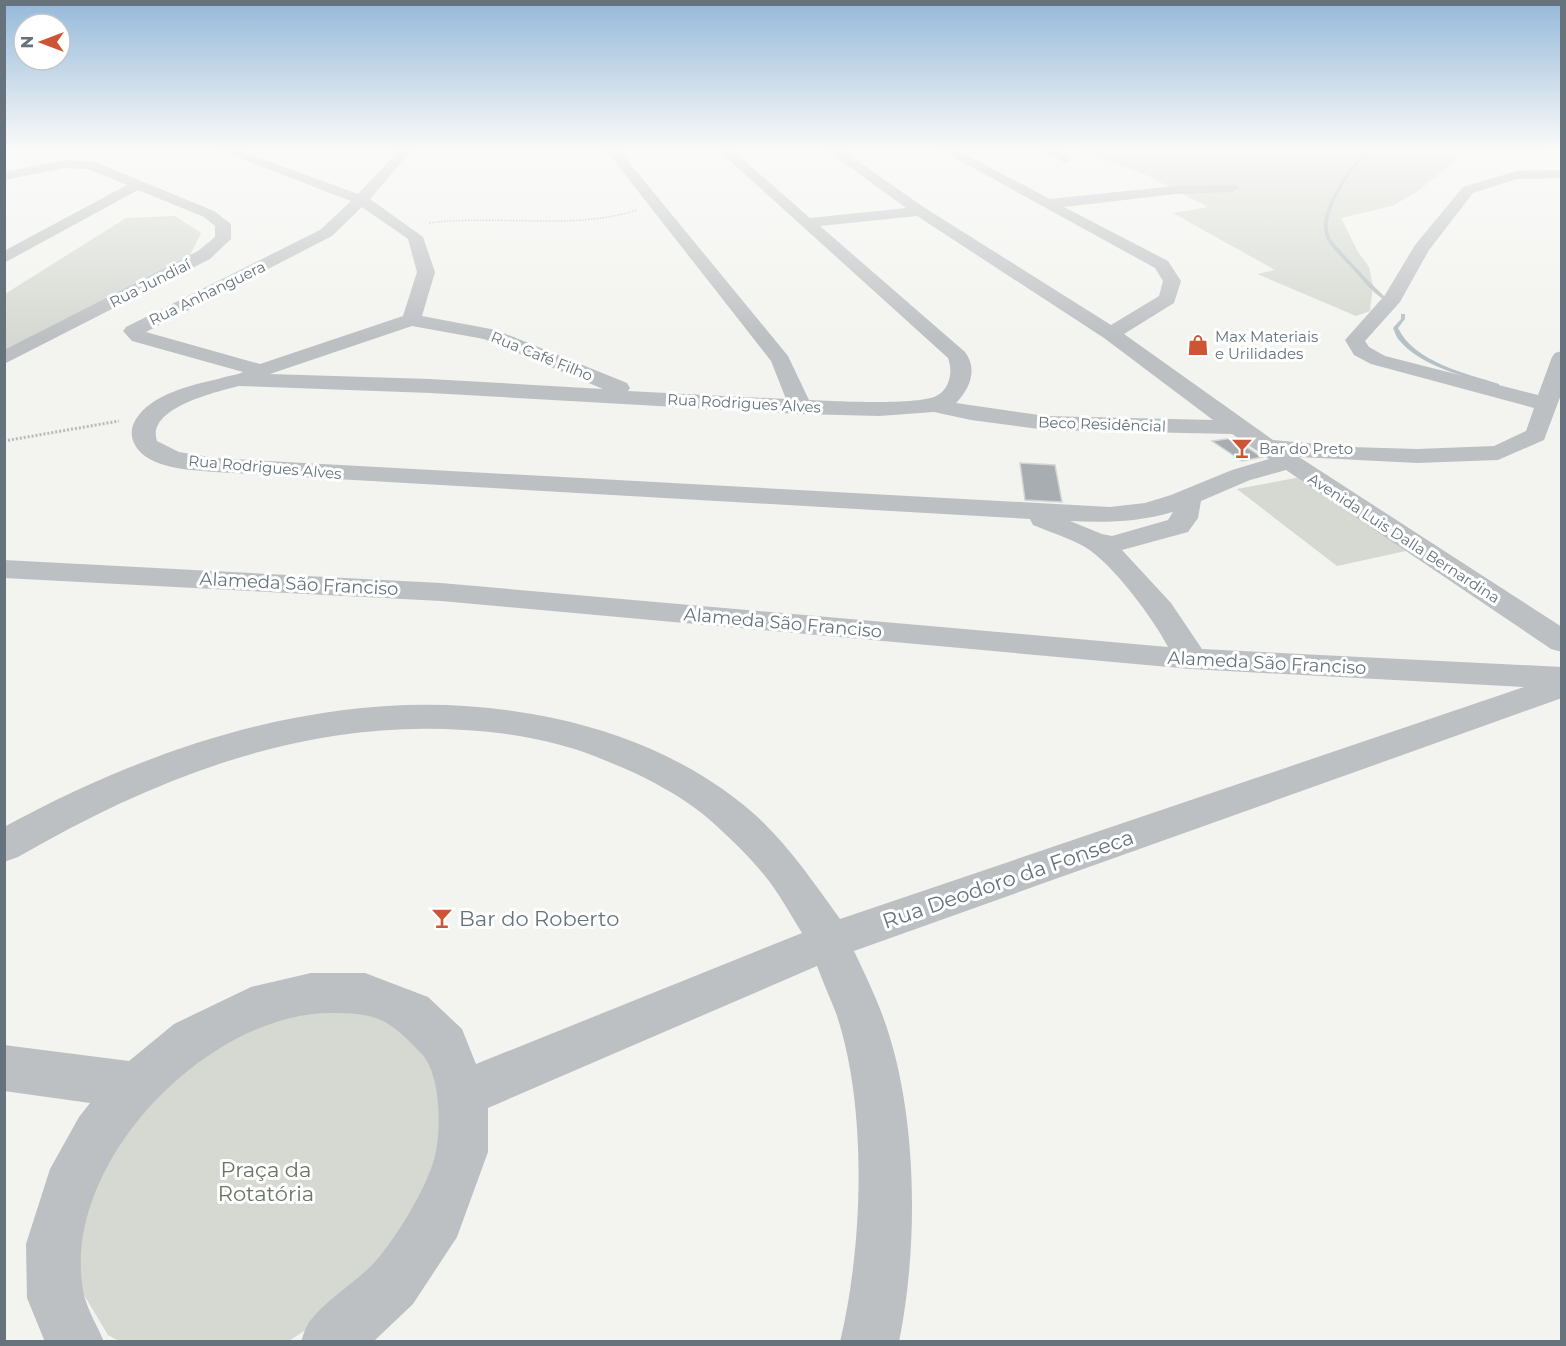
<svg xmlns="http://www.w3.org/2000/svg" width="1566" height="1346" font-family="Montserrat,sans-serif">
  <style>
    .green { fill: #d5d9d1 }
    .lines { fill: none; stroke-linecap: round; stroke-linejoin: round }
    .stream { fill: #b7c1c5; fill-rule: evenodd }
    .building { fill: #a7adb1; stroke: #d4d4d2; stroke-width: 1.5 }
    .path-far1 { stroke: #b8babc; stroke-width: 1.5; stroke-dasharray: 1.5 1.5; stroke-linecap: butt }
    .path { stroke: #b8babc; stroke-width: 3; stroke-dasharray: 2 2; stroke-linecap: butt }
    .street { fill: #bdc0c3; fill-rule: evenodd }
    .labels { text-anchor: middle; dominant-baseline: central; stroke-width: 6; stroke-linejoin: round; paint-order: stroke }
    .far-street-label { font-size: 15px; fill: #66737d; stroke: #fff }
    .far-poi-label { font-size: 15px; fill: #66737d; stroke: #fff; text-anchor: start }
    .street-label { font-size: 18px; fill: #66737d; stroke: #fff }
    .near-street-label { font-size: 21px; fill: #66737d; stroke: #fff }
    .near-poi-label { font-size: 21px; fill: #66737d; stroke: #fff; text-anchor: start }
    .near-park-label { font-size: 21px; fill: #687564; stroke: #fff }
  </style>
  <rect width="100%" height="100%" fill="#f3f3f0"/>
  <path class="green" d="M1075,149H1544C1513,161 1487,148 1455,151V161L1418,191L1392,206L1341,218L1358,252L1369,267L1373,286L1370,311L1356,316L1257,274L1275,270L1173,213L1208,207L1144,174Z
    M175,216L201,233L190,255L5,350V294L126,218Z
    M1301,477L1406,551L1337,566L1237,489Z
    M333,1008L378,1017L414,1040L437,1077L445,1126L433,1183L352,1299L289,1341H119L108,1335L81,1290L78,1234L96,1174L175,1071L281,1015Z"/>
  <g class="lines">
    <path class="stream" d="M1366,149H1369C1354,168 1321,210 1329,235C1331,240 1336,246 1340,250C1354,266 1369,282 1385,297V298L1383,299C1371,291 1361,278 1351,267C1343,259 1328,245 1325,234C1318,208 1350,168 1366,149Z
      M1401,314H1405V319L1398,328C1414,362 1465,373 1499,384V386H1495C1465,377 1419,365 1399,340C1396,337 1395,332 1393,328L1401,319Z"/>
  </g>
  <path class="building" d="M1233,438L1262,457L1242,461L1212,441Z
    M1020,463L1055,465L1062,502L1025,500Z"/>
  <g class="lines">
    <path class="path-far1" d="M429,223C497,214 573,231 637,210"/>
    <path class="path" d="M4,441L119,421"/>
    <path class="street" d="M216,149H235L358,194L400,149H413L370,199L423,237L435,272L422,316L496,330L627,383L630,388L628,391L786,399L771,361L605,149H618L788,356L809,400C832,401 921,406 938,395C950,388 953,371 948,358L717,149H731L810,218L906,208L825,149H840L925,208L1111,325L1159,296L1163,281L1155,268L939,149H955L1050,199L1175,186L1237,185L1239,188L1232,192L1175,194L1064,207L1168,261L1181,281L1174,303L1124,334L1273,440L1350,447L1417,449L1494,446L1526,431L1534,408L1371,364L1354,355L1345,340L1385,295L1415,245L1463,187L1517,171L1562,170V178L1517,179L1473,193L1429,250L1400,302L1365,341L1369,347L1385,356L1538,395L1552,357L1555,353L1562,351V392L1544,440L1498,460L1417,463L1299,457L1562,627V652L1551,649L1286,470L1250,480L1201,501L1198,518L1188,532L1122,550L1171,603L1202,649L1562,667V698L854,951C864,972 874,993 882,1014C918,1109 919,1243 899,1342H840C863,1246 868,1107 836,1013C830,998 823,982 817,966L488,1108V1152L457,1237L413,1304L373,1342H301C303,1335 306,1326 310,1321C325,1301 353,1284 371,1266C393,1244 431,1182 436,1151C441,1125 440,1080 425,1058C422,1053 416,1049 412,1044C385,1016 369,1013 331,1013C206,1013 57,1167 84,1295C88,1311 98,1327 104,1342H45L27,1298L26,1244L50,1169L79,1117L90,1103L4,1091V1045L129,1061L174,1024L251,987L311,973H365L428,997L462,1029L476,1064L802,933C790,914 779,893 765,876C750,857 729,837 711,821C683,796 644,776 609,762C563,742 515,733 464,730C303,719 155,778 18,857L4,862V827C171,736 363,677 553,718C619,732 683,758 736,799C779,831 809,876 840,919L1524,687L1191,669L441,601L4,578V560L441,583L1168,647C1153,618 1112,563 1085,547C1069,538 1050,532 1033,525L1030,519L215,472C191,470 148,469 135,445C130,436 131,427 136,419C152,394 191,385 218,379C226,376 238,375 243,372L132,341L123,331L126,327L320,230L351,201ZM362,207L408,239L417,272L403,316L260,364L146,332L332,236ZM917,216L1104,338L1213,420L1046,416L956,403C970,389 978,369 965,352L820,226ZM412,326L484,339L603,389L430,379L270,374ZM239,386L430,393L800,414L879,416L934,412L971,420L1046,430L1232,434L1269,459L1232,470L1171,495L1145,503L1110,507L215,458L179,452L157,441C146,408 216,392 239,386ZM1173,512L1168,520L1112,536L1102,534L1070,521C1106,523 1138,522 1173,512Z
      M1039,149H1056L1072,159L1065,163Z
      M65,160L95,162L214,211L231,224V239L210,259L4,364V350L198,251L215,237V226L204,217L138,190L4,263V251L127,185L88,169L65,168L4,180V172Z"/>
  </g>
  <linearGradient id="sky" x2="0" y2="1"><stop stop-color="#94b9da"/><stop offset="0.44" stop-color="#fafaf8"/><stop offset="1" stop-color="#fafaf8" stop-opacity="0"/></linearGradient>
  <rect width="1566" height="338" fill="url(#sky)"/>
  <defs>
    <symbol id="shop-bare" viewBox="-9 -9 18 18"><path d="M-5-2.5h2.3a2.7 3.5 0 0 1 5.4 0H5L5.5 6h-11ZM-1.5-2.5h3a1.5 2.3 0 0 0-3 0Z" fill="#cd5535" stroke="#fff" stroke-width="2.5" paint-order="stroke"/></symbol>
    <symbol id="bar-bare" viewBox="-9 -9 18 18"><path d="M-6-5H6L.8 .8V4.5H3.5V6h-7V4.5H-.8V.8Z" fill="#cd5535" stroke="#fff" stroke-width="2.5" paint-order="stroke"/></symbol>
  </defs>
  <g fill-rule="evenodd">
    <use href="#shop-bare" x="1183" y="330" width="30" height="30"/>
    <use href="#bar-bare" x="1227" y="433" width="30" height="30"/>
    <use href="#bar-bare" x="427" y="903" width="30" height="30"/>
  </g>
  <g class="labels">
    <g class="far-street-label">
      <text transform="translate(150 283) rotate(-27)">Rua Jundiaí</text>
      <text transform="translate(207 293) rotate(-26)">Rua Anhanguera</text>
      <text transform="translate(542 356) rotate(22)">Rua Café Filho</text>
      <text transform="translate(744 403) rotate(3)">Rua Rodrigues Alves</text>
      <text transform="translate(1102 424) rotate(2)">Beco Residêncial</text>
      <text transform="translate(265 467) rotate(5)">Rua Rodrigues Alves</text>
      <text transform="translate(1404 538) rotate(33)">Avenida Luis Dalla Bernardina</text>
    </g>
    <g class="far-poi-label">
      <text x="1215" y="336">Max Materiais<tspan x="1215" dy="17">e Urilidades</tspan></text>
      <text x="1259" y="448">Bar do Preto</text>
    </g>
    <g class="street-label">
      <text transform="translate(299 584) rotate(3)">Alameda São Franciso</text>
      <text transform="translate(783 623) rotate(5)">Alameda São Franciso</text>
      <text transform="translate(1267 663) rotate(3)">Alameda São Franciso</text>
    </g>
    <g class="near-street-label">
      <text transform="translate(1008 879) rotate(-19)">Rua Deodoro da Fonseca</text>
    </g>
    <g class="near-poi-label">
      <text x="459" y="918">Bar do Roberto</text>
    </g>
    <g class="near-park-label">
      <text x="266" y="1169">Praça da<tspan x="266" dy="24">Rotatória</tspan></text>
    </g>
  </g>
  <rect width="1566" height="1346" fill="none" stroke="#66737d" stroke-width="12"/>
  <g transform="translate(42 42) rotate(270)"><circle r="28" fill="#ffffff" stroke="#c2c7cb" stroke-width="1.5"/>
  <path d="M0-4.5L10 22L0 15L-10 22Z" fill="#cd5535"/>
  <text y="-9" font-size="16" font-weight="bold" text-anchor="middle" fill="#66737d">N</text>
  </g>
</svg>
